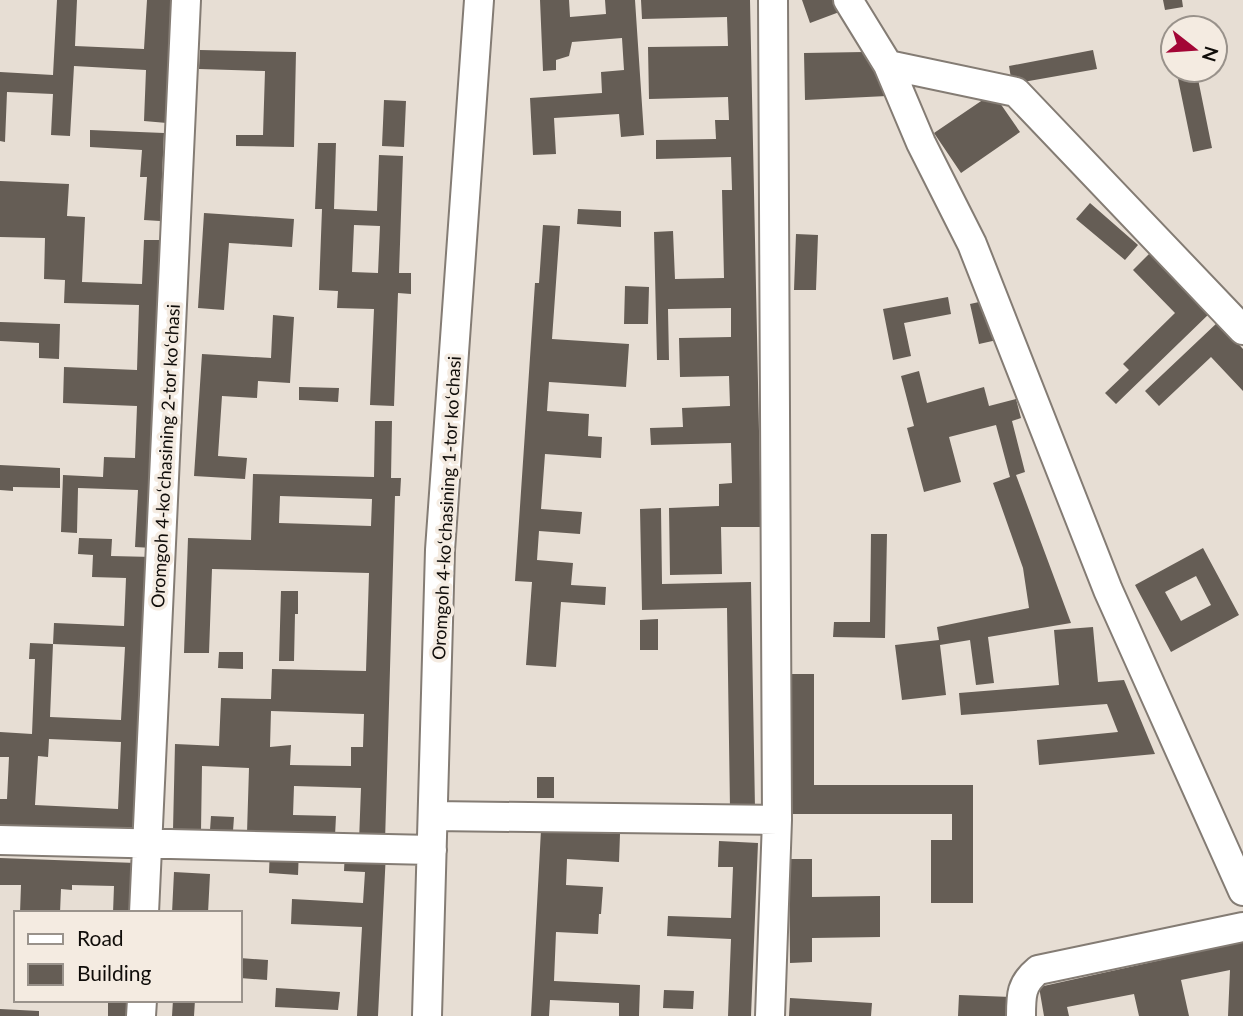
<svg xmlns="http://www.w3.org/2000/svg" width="1243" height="1016" font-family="Lato,sans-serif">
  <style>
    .building { fill: #655d55; fill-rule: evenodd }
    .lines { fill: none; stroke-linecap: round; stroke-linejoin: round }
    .minor-casing { stroke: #847c74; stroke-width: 32 }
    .minor { stroke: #fff; stroke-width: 28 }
    .labels { text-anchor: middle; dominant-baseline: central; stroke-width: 7; stroke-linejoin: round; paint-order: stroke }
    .street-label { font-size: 18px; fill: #100d0a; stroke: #f4ebe1 }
  </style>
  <rect width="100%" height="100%" fill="#e7ded4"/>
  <path class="building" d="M57,0H77L75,46L144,49L147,0H173L167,123L144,121L146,70L74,66L70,136L51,135L53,94L7,92L5,142L0,141V72L53,75Z
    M540,0H569L570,17L606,14L605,0H635L644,135L621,137L619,114L554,118L556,154L533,155L530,98L602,93L601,72L624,70L622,38L572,42L569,56L556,60V70L543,71Z
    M641,0H750L761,527H721L722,574L670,575L669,508L719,506V484L732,483L731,443L651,445L650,428L683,427L682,408L730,406L729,376L680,377L679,338L731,337V308L668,309L669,360H657L654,232L673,231L675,279L724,278L722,190H732L731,157L656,159V140L716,139L715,120H729L728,97L649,99L648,47L728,46L727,17L642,19Z
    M802,0H835L842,11L810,23Z
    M1163,0H1182L1183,7L1165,10Z
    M200,50L296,52L294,147L236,146V135H263L265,71L199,69Z
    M1093,50L1097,69L1012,84L1009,66Z
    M864,52L887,96L805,100L804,53Z
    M1197,74L1212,148L1193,152L1178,79Z
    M993,93L1020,132L961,173L934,133Z
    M384,100L406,101L404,147L382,146Z
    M90,130L164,133L160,221L144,220L147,177H140L142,150L90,147Z
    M318,143H336L334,209L377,211L379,155L403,156L399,273H411V294L398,293L394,406L370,405L374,309L337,308L338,291L319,290L322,209H315ZM354,225L380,226L378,273L352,272Z
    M0,181L69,184L67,216L85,217L82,282L142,284L144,240H162L153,548L135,547L138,490L78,488L77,533L61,532L63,475L103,477L104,457L135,458L137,406L63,403L64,367L137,370L139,305L64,303L65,280L44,279L45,238L0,237Z
    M1090,203L1138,245L1125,260L1076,219Z
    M578,209L621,211V227L577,224Z
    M204,213L294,219L292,247L229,243L224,310L198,308Z
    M543,225L560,226L552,339L629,344L626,387L549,382L547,411L589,414L588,436L602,437L601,458L545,454L541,509L582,512L580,534L539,531L537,560L573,563L571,585L606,587L605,605L561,602L556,667L526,665L532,582L515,581L535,283H539Z
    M796,234L818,235L816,290H794Z
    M1152,251L1211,312L1116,404L1105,393L1129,370L1123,364L1175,313L1133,270Z
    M625,286L649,287L648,324H624Z
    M948,297L951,314L904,323L911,356L893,360L883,309Z
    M988,300L997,340L979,344L970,304Z
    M273,315L294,317L290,383L258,381L257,398L222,396L218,456L247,458L245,479L194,476L202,354L271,358Z
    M0,322L60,324L59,359L39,358V343L0,341Z
    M1218,322L1243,349V391L1211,357L1159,406L1145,391Z
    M919,371L927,403L984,387L989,406L1016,399L1021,418L1012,421L1025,472L1016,475L1071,623L988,637L994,683L976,685L970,640L940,645L946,695L902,700L895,645L939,640L937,627L1029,608L1023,568L993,483L1010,477L996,425L949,437L961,482L924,492L907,428L914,426L901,376Z
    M299,387L339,388L338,402L299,400Z
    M375,421H392L391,478H401L400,496H395L385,842L359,841L361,788L294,786L293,815L336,816L335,836L247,833L249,768L202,766L201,831L173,830L175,744L219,746L221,698L271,699L272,669L366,671L369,573L212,569L209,653H184L188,538L251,540L253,474L374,477ZM280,496L372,499L371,526L279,523ZM271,711L364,714L363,747H351V766L290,765L291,745L270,747Z
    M0,465L60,468V488L13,487V491L0,490Z
    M661,508L662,584L751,582L755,809H730L727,608L642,610L640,509Z
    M871,534H887L885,638L833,637L834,622H870Z
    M79,538L112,539L111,556L153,557L140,834L0,828V799H7L9,757H0V732L32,734L35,659H29L30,643L53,644L50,717L121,720L125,647L53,644L54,623L124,626L126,578L92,577L93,555L78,554ZM49,739L121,742L118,809L35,805L38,756L48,757Z
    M1203,548L1239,615L1171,652L1135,585ZM1196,576L1211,605L1181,621L1165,592Z
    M281,591H298V614H295L294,661H279Z
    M658,619V650H640V620Z
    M1093,627L1098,682L1124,680L1155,754L1039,765L1037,740L1118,732L1107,704L961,715L959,693L1059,685L1054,630Z
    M219,652H243V669L218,668Z
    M791,674H814V785H973V903H931V840H952V814H791Z
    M537,777H554V798H537Z
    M211,816L234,817L233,831L210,830Z
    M541,830L620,834L619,862L567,859L566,885L603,887L601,914H599L598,934L556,932L554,981L640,985L639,1016H619V1003L550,1000L549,1016H531Z
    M719,841L758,843L751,1016H728L731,939L667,936L668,916L731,918L733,867H718Z
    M270,848L299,849L298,875L269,873Z
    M345,850L386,852L378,1016H357L362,927L291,924L292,899L363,903L365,872L344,871Z
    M0,858L136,863L134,913H113L114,886L72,885V890L61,889L60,913H20L21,885H0Z
    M789,859H812V897L880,896V937L812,938V962L790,963Z
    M174,872L210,874L208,913H172Z
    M1243,942V1016H1228L1230,970L1181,980L1189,1016H1139L1134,994L1067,1007L1069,1016H1044L1039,987Z
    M240,958L268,960L267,980L240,978Z
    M276,988L340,992L338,1010L275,1007Z
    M664,990L694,991L693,1009L663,1008Z
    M959,995L1011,997L1010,1016H958Z
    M790,998L872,1003L871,1016H789Z
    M108,1000H130V1016H108Z
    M173,1000H195L194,1016H172Z
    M0,1009L39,1011V1016H0Z"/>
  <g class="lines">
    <defs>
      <path id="minor" d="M848,0L888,65L921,143L972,244L1108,590L1243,891
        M888,65L1016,92L1243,330
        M433,816L777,820
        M0,840L432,850
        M144,913L186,0
        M141,1016L142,1000
        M427,1016L440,550L479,0
        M770,1016L777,820L773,0
        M1021,1016C1021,995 1021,984 1038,970L1243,927"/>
    </defs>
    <use href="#minor" class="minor-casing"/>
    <use href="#minor" class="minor"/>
  </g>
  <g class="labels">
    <g class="street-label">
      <text transform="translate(165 456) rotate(-87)">Oromgoh 4-koʻchasining 2-tor koʻchasi</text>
      <text transform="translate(446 508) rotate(-87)">Oromgoh 4-koʻchasining 1-tor koʻchasi</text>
    </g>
  </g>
  <rect x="14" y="911" width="228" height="91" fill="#f4ebe1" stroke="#99928b" stroke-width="2"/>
  <rect x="28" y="934" width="35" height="10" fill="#ffffff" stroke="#99928b" stroke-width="2"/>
  <text x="77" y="946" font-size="21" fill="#100d0a">Road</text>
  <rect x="28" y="964" width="35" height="21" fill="#655d55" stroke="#99928b" stroke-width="2"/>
  <text x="77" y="981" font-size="21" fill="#100d0a">Building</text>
  <g transform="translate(1194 49) rotate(107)"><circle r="33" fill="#f4ebe1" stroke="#99928b" stroke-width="2"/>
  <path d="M0-5L12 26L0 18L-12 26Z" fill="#a30636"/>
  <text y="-10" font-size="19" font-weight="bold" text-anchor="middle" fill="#100d0a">N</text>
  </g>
</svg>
